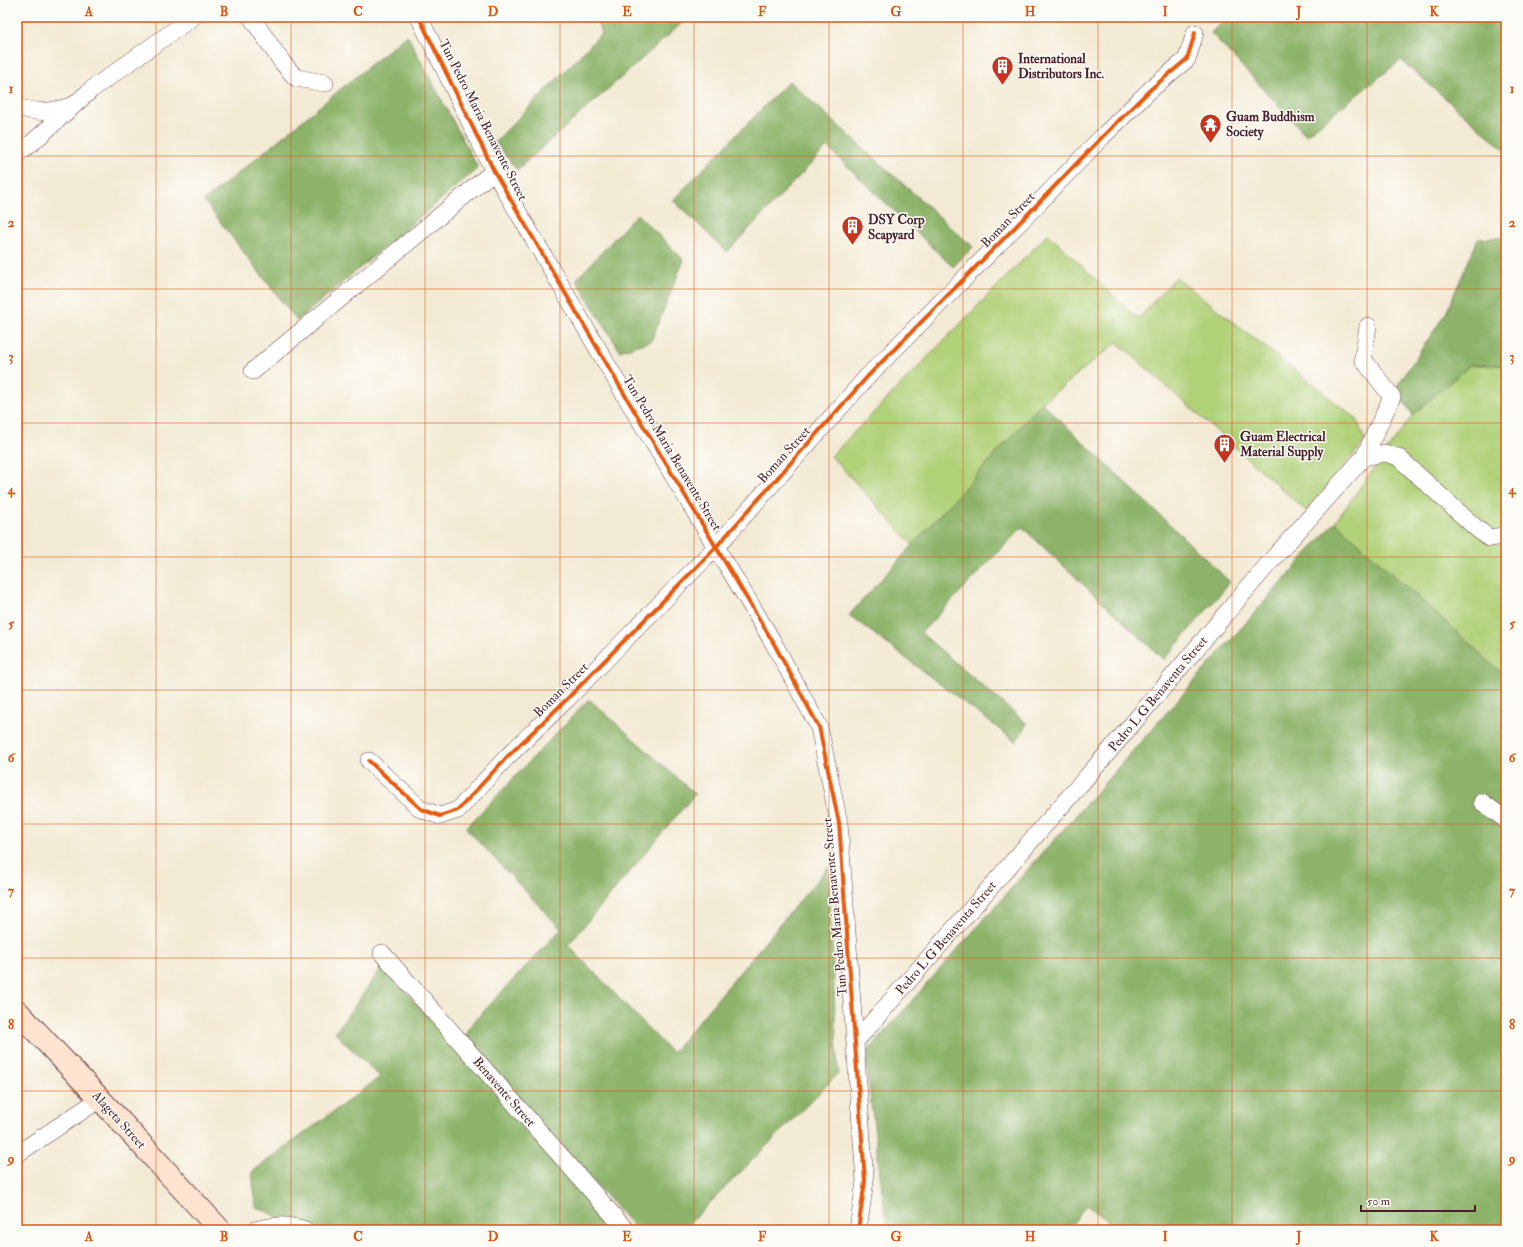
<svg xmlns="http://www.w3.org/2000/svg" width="1523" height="1247" font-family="'IM FELL Double Pica',serif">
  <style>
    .green { fill: #b1d179; stroke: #7e7852 }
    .forest { fill: #8cb369; stroke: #6b694a }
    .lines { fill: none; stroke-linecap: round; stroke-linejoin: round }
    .street-casing { stroke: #633d44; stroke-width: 18 }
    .secondary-casing { stroke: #633d44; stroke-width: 24 }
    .street { stroke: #fff; stroke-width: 17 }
    .secondary { stroke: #fde4d1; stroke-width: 22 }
    .cycleway-casing { stroke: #fdfcf7; stroke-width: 6 }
    .cycleway { stroke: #e8590c; stroke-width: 4 }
    .grid { fill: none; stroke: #e0560e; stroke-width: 1; stroke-opacity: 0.55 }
    .labels { text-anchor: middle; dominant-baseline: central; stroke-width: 3; stroke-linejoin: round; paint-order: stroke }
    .poi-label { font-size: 13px; font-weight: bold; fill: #4a1f2b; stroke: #fdfcf7; text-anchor: start }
    .street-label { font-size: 13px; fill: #4a1f2b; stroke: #fdfcf7 }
    .neatline { fill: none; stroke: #e0560e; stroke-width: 1.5 }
    .grid-label { font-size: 13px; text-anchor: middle; font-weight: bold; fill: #e0560e }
  </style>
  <rect width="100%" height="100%" fill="#fdfcf7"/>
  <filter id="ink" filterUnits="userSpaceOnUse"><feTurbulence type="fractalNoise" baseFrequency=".025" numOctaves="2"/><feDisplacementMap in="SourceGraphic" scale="8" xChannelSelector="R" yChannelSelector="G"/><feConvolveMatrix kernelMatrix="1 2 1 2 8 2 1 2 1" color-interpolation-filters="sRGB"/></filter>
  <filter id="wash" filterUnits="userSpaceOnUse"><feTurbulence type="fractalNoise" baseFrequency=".012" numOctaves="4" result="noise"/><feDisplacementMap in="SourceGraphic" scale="16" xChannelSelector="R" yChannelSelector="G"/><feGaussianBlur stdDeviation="0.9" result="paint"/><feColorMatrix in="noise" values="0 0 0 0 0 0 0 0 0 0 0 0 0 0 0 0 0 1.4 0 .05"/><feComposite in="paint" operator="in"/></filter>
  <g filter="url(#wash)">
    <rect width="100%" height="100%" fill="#f3ead4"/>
    <path class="green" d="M1048,234L1138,319L1176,277L1357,419L1365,441L1306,511L1117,342L1042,403L913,545L831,456Z
      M1506,363V677L1335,522L1385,453L1413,415L1470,365H1502Z"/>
    <path class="forest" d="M594,17H689L517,170L495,142L602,33Z
      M1226,17H1506V151L1401,60L1306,135L1211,33Z
      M407,35L478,168L297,321L204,201Z
      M789,81L973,247L953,267L827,147L727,252L673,200Z
      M637,214L684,260L651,341L620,351L576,280Z
      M1506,237V297L1505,299L1506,302V363L1502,365H1470L1413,415L1395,389L1447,311L1478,239Z
      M1042,403L1230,582L1164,660L1022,527L921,633L1027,724L1016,742L849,615Z
      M1335,522L1506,677V1230H1121L1086,1205L1068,1230H887L865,1054Z
      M589,699L695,794L568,945L672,1053L828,867L838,1074L683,1230H637L465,1041L469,1027L561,929L466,828Z
      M383,966L619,1230H307L256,1207L252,1172L380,1077L335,1033Z"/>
  </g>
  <g filter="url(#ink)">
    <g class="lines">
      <defs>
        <path id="street" d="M251,17L282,62L296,78L325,83
          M419,17L494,171L626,397L773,642L819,727L839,823L865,1181L858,1230
          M17,107C40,114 49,112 72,106
          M17,154L33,142L92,89L193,17
          M253,371L494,171
          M1364,457L1385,453L1398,457L1476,528L1489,538L1504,536L1506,533
          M369,761L421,809L440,816L458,810L506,758L567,699L716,547L868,376L1028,214L1102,137L1151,89L1187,59L1195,33
          M1482,802L1506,820
          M382,953L626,1230
          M855,1042L1105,756L1269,563L1364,457L1392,397L1363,359L1368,326
          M17,1154L100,1099
          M255,1230C273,1225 287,1224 305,1230"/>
        <path id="secondary" d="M17,1011L100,1099L220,1230"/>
      </defs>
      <use href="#street" class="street-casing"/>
      <use href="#secondary" class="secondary-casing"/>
      <use href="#street" class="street"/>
      <use href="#secondary" class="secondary"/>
      <defs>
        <path id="cycleway" d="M419,17L494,171L626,397L773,642L819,727L839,823L865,1181L858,1230
          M369,761L421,809L440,816L458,810L506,758L567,699L716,547L868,376L1028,214L1102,137L1151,89L1187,59L1195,33"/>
      </defs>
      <use href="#cycleway" class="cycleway-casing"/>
      <use href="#cycleway" class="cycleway"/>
    </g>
  </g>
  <path class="grid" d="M156,17V1230M291,17V1230M425,17V1230M560,17V1230M694,17V1230M829,17V1230M963,17V1230M1098,17V1230M1232,17V1230M1367,17V1230M17,156H1506M17,289H1506M17,423H1506M17,557H1506M17,690H1506M17,824H1506M17,958H1506M17,1091H1506"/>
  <defs>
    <symbol id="building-pin" viewBox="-11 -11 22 30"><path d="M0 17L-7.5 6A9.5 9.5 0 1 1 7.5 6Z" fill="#c8321e" stroke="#fdfcf7"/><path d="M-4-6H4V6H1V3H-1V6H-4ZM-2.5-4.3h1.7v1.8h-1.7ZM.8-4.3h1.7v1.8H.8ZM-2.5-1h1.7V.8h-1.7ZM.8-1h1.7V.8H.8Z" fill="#fff"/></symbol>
    <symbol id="temple-pin" viewBox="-11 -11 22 30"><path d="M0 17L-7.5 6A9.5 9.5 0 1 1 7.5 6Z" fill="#c8321e" stroke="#fdfcf7"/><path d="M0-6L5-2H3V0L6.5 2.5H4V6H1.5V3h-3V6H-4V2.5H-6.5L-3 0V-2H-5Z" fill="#fff"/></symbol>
  </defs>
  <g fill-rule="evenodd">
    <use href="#building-pin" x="990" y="54" width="25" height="34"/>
    <use href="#temple-pin" x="1198" y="112" width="25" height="34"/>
    <use href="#building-pin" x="840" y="214" width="25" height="34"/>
    <use href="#building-pin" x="1212" y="432" width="25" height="34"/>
  </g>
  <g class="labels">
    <g class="poi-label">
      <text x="1018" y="59">International<tspan x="1018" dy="15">Distributors Inc.</tspan></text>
      <text x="1226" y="117">Guam Buddhism<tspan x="1226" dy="15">Society</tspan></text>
      <text x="868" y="220">DSY Corp<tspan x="868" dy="15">Scapyard</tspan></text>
      <text x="1240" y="437">Guam Electrical<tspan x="1240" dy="15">Material Supply</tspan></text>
    </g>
    <g class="street-label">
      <text transform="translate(483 120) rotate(63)">Tun Pedro Maria Benavente Street</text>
      <text transform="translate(1008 220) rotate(-46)">Boman Street</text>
      <text transform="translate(672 453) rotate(59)">Tun Pedro Maria Benavente Street</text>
      <text transform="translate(784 455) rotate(-48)">Boman Street</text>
      <text transform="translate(561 690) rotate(-45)">Boman Street</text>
      <text transform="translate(1158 694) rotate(-50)">Pedro L G Benaventa Street</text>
      <text transform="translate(835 907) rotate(-95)">Tun Pedro Maria Benavente Street</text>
      <text transform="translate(946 938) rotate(-49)">Pedro L G Benaventa Street</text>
      <text transform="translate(504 1092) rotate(49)">Benavente Street</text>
      <text transform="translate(119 1120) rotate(48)">Alageta Street</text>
    </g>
  </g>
  <rect width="1523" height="1247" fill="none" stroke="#fdfcf7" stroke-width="44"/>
  <path d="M1361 1205v6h114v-6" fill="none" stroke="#4a1f2b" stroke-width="2"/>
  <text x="1367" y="1205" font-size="12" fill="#4a1f2b" stroke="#fdfcf7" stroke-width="3" paint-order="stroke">50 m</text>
  <rect x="22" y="22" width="1479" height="1203" class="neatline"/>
  <g class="grid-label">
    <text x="89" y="16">A</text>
    <text x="224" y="16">B</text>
    <text x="358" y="16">C</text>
    <text x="493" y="16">D</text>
    <text x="627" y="16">E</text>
    <text x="762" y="16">F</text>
    <text x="896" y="16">G</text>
    <text x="1030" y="16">H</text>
    <text x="1165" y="16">I</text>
    <text x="1299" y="16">J</text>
    <text x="1434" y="16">K</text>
    <text x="11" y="93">1</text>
    <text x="1512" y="93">1</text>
    <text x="11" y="227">2</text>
    <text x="1512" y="227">2</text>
    <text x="11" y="361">3</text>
    <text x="1512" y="361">3</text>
    <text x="11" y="494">4</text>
    <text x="1512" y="494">4</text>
    <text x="11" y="628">5</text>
    <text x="1512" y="628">5</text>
    <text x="11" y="762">6</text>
    <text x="1512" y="762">6</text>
    <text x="11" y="895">7</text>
    <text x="1512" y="895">7</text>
    <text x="11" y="1029">8</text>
    <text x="1512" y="1029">8</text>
    <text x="11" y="1163">9</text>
    <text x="1512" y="1163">9</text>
    <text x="89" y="1241">A</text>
    <text x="224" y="1241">B</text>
    <text x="358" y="1241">C</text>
    <text x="493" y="1241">D</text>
    <text x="627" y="1241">E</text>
    <text x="762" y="1241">F</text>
    <text x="896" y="1241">G</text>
    <text x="1030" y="1241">H</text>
    <text x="1165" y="1241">I</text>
    <text x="1299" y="1241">J</text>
    <text x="1434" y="1241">K</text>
  </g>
</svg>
